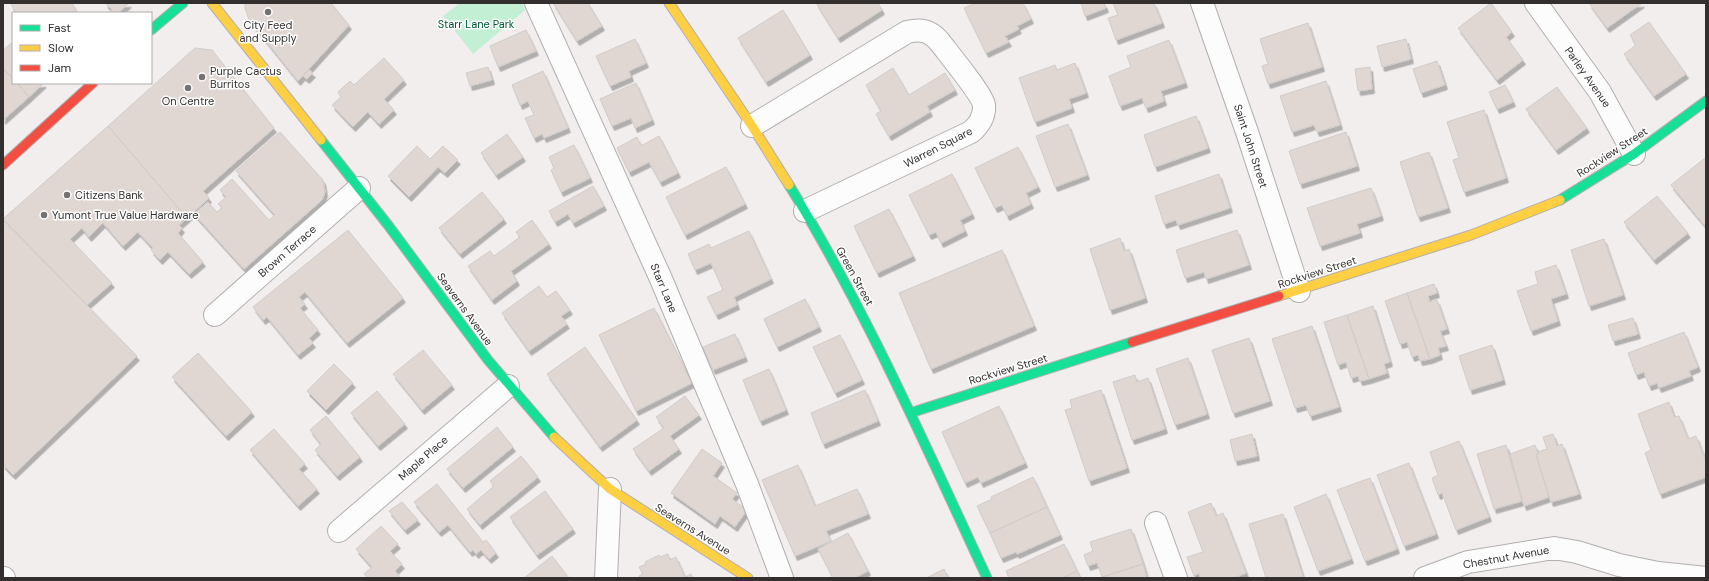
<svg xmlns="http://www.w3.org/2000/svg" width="1709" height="581" font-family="'DM Sans',sans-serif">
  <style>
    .green { fill: #c3f0d5 }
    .building { fill: #e0d7d3; stroke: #cfcccb; filter: url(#shadow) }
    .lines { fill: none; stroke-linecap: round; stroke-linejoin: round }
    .street-casing { stroke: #b1afae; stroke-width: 24 }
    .fast-casing { stroke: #b1afae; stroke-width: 11 }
    .slow-casing { stroke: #b1afae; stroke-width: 11 }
    .jam-casing { stroke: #b1afae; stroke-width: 11 }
    .street { stroke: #fdfcfc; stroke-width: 22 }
    .fast { stroke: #16e098; stroke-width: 9 }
    .slow { stroke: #ffcf43; stroke-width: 9 }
    .jam { stroke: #f24e42; stroke-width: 9 }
    .poi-dot { fill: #757271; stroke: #fff; stroke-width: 1.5 }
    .labels { text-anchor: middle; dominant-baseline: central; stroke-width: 3; stroke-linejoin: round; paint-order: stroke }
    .park-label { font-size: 11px; fill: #053; stroke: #fff }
    .poi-label { font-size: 11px; fill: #322f2e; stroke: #fff; text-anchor: start }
    .street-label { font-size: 11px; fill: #322f2e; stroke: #fff }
  </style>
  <defs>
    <filter id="shadow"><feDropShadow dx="2.5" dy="4.5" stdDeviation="0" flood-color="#0004"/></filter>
  </defs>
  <rect width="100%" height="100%" fill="#f2eeed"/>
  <path class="green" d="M460,3H522L525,10L473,54L443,16Z"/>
  <path class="building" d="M11,3H72L77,13H15Z
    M105,3H129L118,13H112L110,11L112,10Z
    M245,3H331L349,25L298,81L249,20L245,8Z
    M553,3H588L602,26L577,41Z
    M816,3H878L882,10L838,38Z
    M975,3H1023L1031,19L1017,26L1019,29L1005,36L1009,42L986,53L964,8Z
    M1081,3H1104L1106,8L1085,16Z
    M1113,3H1154L1162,23L1116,40L1108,18L1118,15Z
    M1491,3L1512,32L1506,37L1523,60L1497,80L1458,28Z
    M1589,3H1642L1607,28Z
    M783,10L810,55L766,82L738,38Z
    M1649,22L1686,74L1654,96L1624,54L1636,45L1630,35Z
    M1308,23L1322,67L1268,84L1262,66L1268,64L1260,39Z
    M526,30L536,51L498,67L490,46Z
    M635,39L646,63L629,71L631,77L610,86L596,56Z
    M1406,39L1411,59L1382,67L1377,46Z
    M1169,40L1185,83L1161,91L1164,101L1146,108L1142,98L1120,106L1109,76L1131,67L1127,56Z
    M13,42V79L3,68V50Z
    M195,48L212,50L274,128L203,191L209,198L187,218L108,126Z
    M384,58L404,80L384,99L394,110L379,124L368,112L353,127L332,105L341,97L338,92L350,81L354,85Z
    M1437,61L1445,85L1421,93L1413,69Z
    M1075,63L1086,93L1069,99L1072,108L1035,122L1019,78L1055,65L1057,70Z
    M488,67L492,80L470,86L466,73Z
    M1370,67L1372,89L1358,91L1355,69Z
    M3,68L13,79V83H17L29,97L3,120Z
    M893,68L909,95L945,73L955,90L927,106L930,112L889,136L876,114L881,111L866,85Z
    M309,70L313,73L307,79L303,76Z
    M543,71L568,128L544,138L542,134L534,138L525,118L534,115L528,101L520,105L512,85Z
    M1326,81L1340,125L1317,132L1314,125L1292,132L1280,96Z
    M17,83H44L29,97Z
    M636,83L652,120L635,128L631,118L612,126L600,99Z
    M1505,85L1513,102L1497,109L1489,92Z
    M1557,87L1587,128L1556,150L1526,109Z
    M1484,110L1506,178L1464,192L1453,160L1459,158L1447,122Z
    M1196,116L1208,148L1155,167L1144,135Z
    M1068,124L1087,175L1055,187L1036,136Z
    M108,126L187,218L179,225L182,228L178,233L203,262L189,274L168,252L160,260L151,250L153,248L138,232L123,246L103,223L89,237L82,228L70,239L112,283L87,305L3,219Z
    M280,132L323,180L325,192L322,200L244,269L194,214L208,202L217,212L222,208L218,204L226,197L220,190L232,179L269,220L275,215L236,171Z
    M1346,132L1357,166L1300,184L1289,151Z
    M507,134L523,157L496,175L481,153Z
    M659,136L678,173L660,182L649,162L629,172L617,148L637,137L641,146Z
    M574,145L590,178L561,192L551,170L554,168L549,157Z
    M417,146L430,159L443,146L458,160L445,173L438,167L409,197L388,176Z
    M1018,147L1038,187L1026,193L1031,204L1007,216L1002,205L995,208L975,168Z
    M1429,152L1448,208L1418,217L1400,162Z
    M1705,158L1706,159V227L1671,185Z
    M726,167L745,204L685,235L666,197Z
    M952,174L972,214L960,220L965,231L941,243L936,232L929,235L909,195Z
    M1219,174L1230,208L1178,225L1176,220L1164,224L1155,196Z
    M593,186L604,206L573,223L568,214L555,222L549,211Z
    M1371,188L1381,216L1357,224L1360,233L1320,246L1307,208Z
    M482,192L504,219L460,254L439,228Z
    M1657,196L1688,233L1654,260L1624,222Z
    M889,209L913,256L877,273L854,226Z
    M3,220L137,356L13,475L3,465Z
    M532,220L549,244L511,271L517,281L492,300L468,266L490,251L494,256L520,237L516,232Z
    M348,230L403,298L347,343L305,292L299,297L305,304L300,308L318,330L309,338L313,343L298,355L267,317L263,320L253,307Z
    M1237,230L1249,265L1206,279L1204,272L1185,278L1176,250Z
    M749,231L771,279L734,297L737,305L716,315L707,297L723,290L711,263L695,270L688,254L709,244L711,248Z
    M1120,238L1124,251L1129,249L1145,298L1110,310L1090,249Z
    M1604,239L1623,295L1589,306L1571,250Z
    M1002,250L1034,326L931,369L899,293Z
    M1556,265L1566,294L1551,299L1558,321L1531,331L1517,291L1538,284L1535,272Z
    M1434,284L1437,293L1428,296L1430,302L1437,300L1447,329L1440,331L1446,346L1438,348L1440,355L1430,359L1407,293Z
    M539,286L547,297L556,291L570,310L561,316L567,324L529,351L502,313Z
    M1407,293L1430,359L1420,361L1418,355L1412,357L1407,342L1400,344L1385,301Z
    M805,299L819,327L777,347L764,319Z
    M1373,306L1390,362L1384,364L1387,373L1369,379L1347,315Z
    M654,308L692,383L636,411L599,335Z
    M1347,315L1369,379L1360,381L1358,376L1351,378L1346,362L1338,365L1324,322Z
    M1633,318L1638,334L1613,341L1608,325Z
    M1312,326L1339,407L1310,416L1306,405L1295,408L1272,339Z
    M1684,332L1698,367L1689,371L1691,376L1659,388L1657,383L1649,386L1644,372L1636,375L1628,353Z
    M735,334L745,357L713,370L703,347Z
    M840,335L862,380L835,393L813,347Z
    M1249,338L1270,401L1233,413L1212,350Z
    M1492,345L1503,380L1470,390L1459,356Z
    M585,347L637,420L600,447L547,374Z
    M423,350L452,385L422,410L393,374Z
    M198,353L252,412L226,436L172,377Z
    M1188,358L1207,414L1175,425L1156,369Z
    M334,364L353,383L326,410L307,391Z
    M769,369L786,410L760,421L743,380Z
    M1135,375L1137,382L1148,378L1165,429L1132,440L1113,382Z
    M865,390L878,421L823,444L811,413Z
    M1101,390L1127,468L1089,481L1065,410L1072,408L1070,400Z
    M377,391L405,424L378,446L351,413Z
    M685,396L699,415L670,436L679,449L649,471L633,449L664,428L656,417Z
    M1669,402L1674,417L1679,416L1688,439L1696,436L1706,462V477L1660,494L1645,453L1651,450L1638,414Z
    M999,406L1025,463L981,483L978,477L965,483L942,432Z
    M326,416L360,457L337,476L315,450L321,444L310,430Z
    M497,427L513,447L463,488L447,469Z
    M274,429L305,464L299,469L317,489L298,506L250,450Z
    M1252,434L1257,456L1235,461L1230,440Z
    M1553,434L1557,446L1562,444L1579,494L1551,502L1536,455L1538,454V452L1547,449L1543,437Z
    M1459,441L1489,517L1456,530L1442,493L1438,495L1432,478L1438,475L1430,452Z
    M1506,445L1522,501L1494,509L1477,454Z
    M1535,445L1538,454L1536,455L1549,497L1524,506L1510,454Z
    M702,449L722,463L713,476L737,493L732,499L747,510L735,527L720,516L715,524L671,493Z
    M521,456L538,477L480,525L467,509L494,486L490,481Z
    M1409,463L1436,534L1404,546L1377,475Z
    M798,465L815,506L857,489L868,514L826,531L831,541L795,556L762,480Z
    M1033,477L1047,507L990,533L977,506L992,499L991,497Z
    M1370,478L1397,549L1365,561L1337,490Z
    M437,484L483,542L486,540L496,553L489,559L481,550L476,554L473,550L470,552L448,525L439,532L414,502Z
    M545,491L573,529L537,555L510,517Z
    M1326,494L1351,559L1318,571L1294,507Z
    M402,502L418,520L405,530L389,511Z
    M1211,503L1216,516L1223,513L1246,573L1234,578H1200L1199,573L1194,576L1187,557L1203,552L1188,512Z
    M1047,507L1060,535L1017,554L1016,552L1001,558L990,533Z
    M1283,514L1303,577L1298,578H1266L1249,524Z
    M381,526L398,544L390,551L402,564L395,571L401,578H368L364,574L372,567L356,549Z
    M1131,529L1143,564L1102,577L1097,563L1088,566L1084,555L1093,551L1090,542Z
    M848,533L868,571L854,578H833L818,549Z
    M1064,544L1077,571L1063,578H1009L1006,571Z
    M668,554L670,560L676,557L685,577L691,574L693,578H640L639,576L643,574L639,567L646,564L645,562L659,555L660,557Z
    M552,556L569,578H524Z
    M1143,564L1147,578H1102V577Z
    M944,569L948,578H926Z
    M1077,571L1080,578H1063Z"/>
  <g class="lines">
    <defs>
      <path id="street" d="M536,3L661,279L747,484L782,578
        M1202,3L1247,132L1299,291
        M1536,3L1600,92L1634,154
        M752,126L907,32C921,29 929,30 939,41C948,53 982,94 984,105C985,117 979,125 971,132L805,211
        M215,315L359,188
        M1156,523L1176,578
        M339,531L508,386
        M3,578H4
        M606,578L610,489
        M1425,578L1468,562L1554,548L1577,552L1619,565L1658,573L1706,578"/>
      <path id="fast" d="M151,30L183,3
        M321,140L388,225L488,360L554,437
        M789,185C866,310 925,445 987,578
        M1560,200L1634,154L1706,101
        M910,413L1132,342"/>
      <path id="slow" d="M212,3L321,140
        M669,3L752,126L789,185
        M1279,296L1471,235L1560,200
        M554,437L610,489L748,578"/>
      <path id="jam" d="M3,165L93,83
        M1132,342L1279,296"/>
    </defs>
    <use href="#street" class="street-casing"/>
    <use href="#fast" class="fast-casing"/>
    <use href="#slow" class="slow-casing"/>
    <use href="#jam" class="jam-casing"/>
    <use href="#street" class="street"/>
    <use href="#fast" class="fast"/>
    <use href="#slow" class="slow"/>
    <use href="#jam" class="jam"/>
  </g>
  <g class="poi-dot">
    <circle cx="268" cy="12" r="4"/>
    <circle cx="202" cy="77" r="4"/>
    <circle cx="188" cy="88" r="4"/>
    <circle cx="67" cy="195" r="4"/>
    <circle cx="44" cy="215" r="4"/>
  </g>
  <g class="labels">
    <g class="park-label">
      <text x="476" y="24">Starr Lane Park</text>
    </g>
    <g class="poi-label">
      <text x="268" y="25" text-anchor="middle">City Feed<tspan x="268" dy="13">and Supply</tspan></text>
      <text x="210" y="71">Purple Cactus<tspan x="210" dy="13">Burritos</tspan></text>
      <text x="188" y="101" text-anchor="middle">On Centre</text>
      <text x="75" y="195">Citizens Bank</text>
      <text x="52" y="215">Yumont True Value Hardware</text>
    </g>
    <g class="street-label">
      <text transform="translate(1588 77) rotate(55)">Parley Avenue</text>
      <text transform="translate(1251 146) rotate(72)">Saint John Street</text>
      <text transform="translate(938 147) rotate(-27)">Warren Square</text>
      <text transform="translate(1612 152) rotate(-33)">Rockview Street</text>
      <text transform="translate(287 251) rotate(-41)">Brown Terrace</text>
      <text transform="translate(1317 272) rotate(-18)">Rockview Street</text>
      <text transform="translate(855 276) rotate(61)">Green Street</text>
      <text transform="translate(664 288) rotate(67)">Starr Lane</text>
      <text transform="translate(465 309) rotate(54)">Seaverns Avenue</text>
      <text transform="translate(1008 369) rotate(-17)">Rockview Street</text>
      <text transform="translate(423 458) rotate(-41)">Maple Place</text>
      <text transform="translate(693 529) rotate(32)">Seaverns Avenue</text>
      <text transform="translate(1506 557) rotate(-10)">Chestnut Avenue</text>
    </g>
  </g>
  <rect width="1709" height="581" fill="none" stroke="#322f2e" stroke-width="8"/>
  <rect x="12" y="12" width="140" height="72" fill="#ffffff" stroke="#adacab"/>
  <rect x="20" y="25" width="20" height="6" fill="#16e098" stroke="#adacab"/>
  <text x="48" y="32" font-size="12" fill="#322f2e">Fast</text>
  <rect x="20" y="45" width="20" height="6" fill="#ffcf43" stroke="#adacab"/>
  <text x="48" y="52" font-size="12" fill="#322f2e">Slow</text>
  <rect x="20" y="65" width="20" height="6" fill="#f24e42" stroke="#adacab"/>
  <text x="48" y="72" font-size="12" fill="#322f2e">Jam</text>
</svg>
